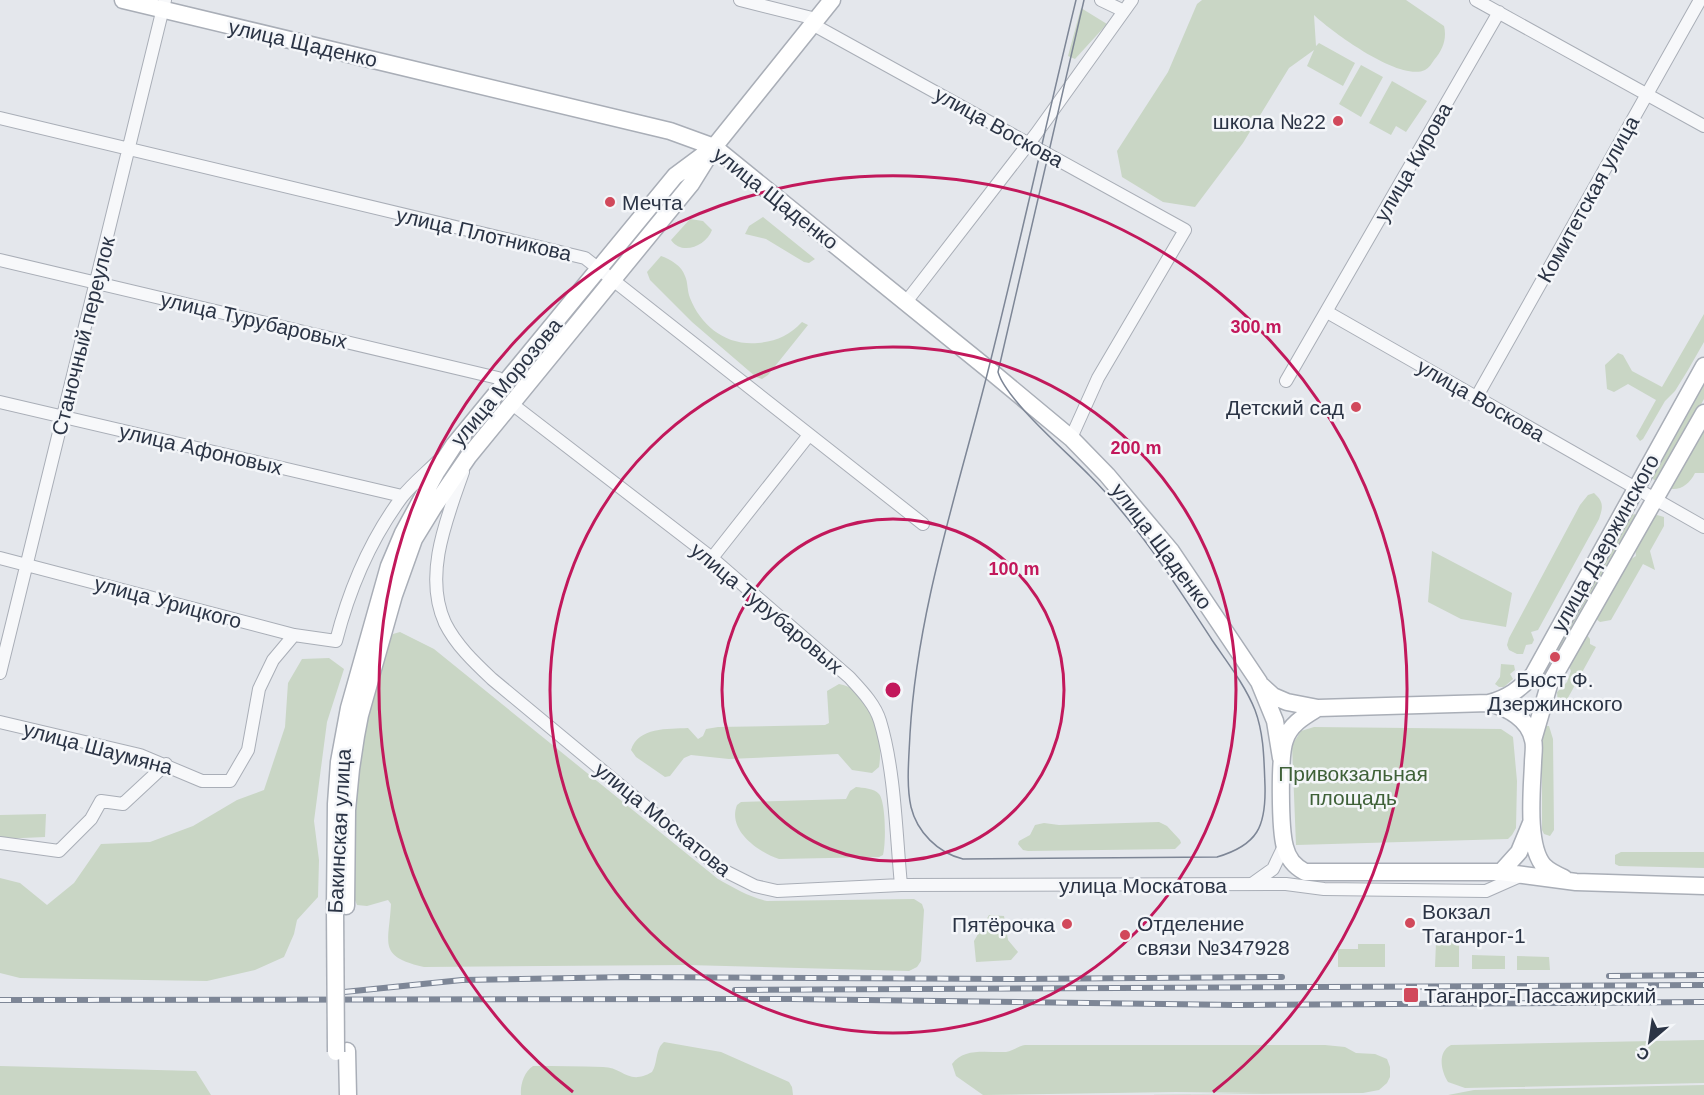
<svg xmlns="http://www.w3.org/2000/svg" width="1704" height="1095" font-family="Arial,sans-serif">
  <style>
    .green { fill: #c9d6c5 }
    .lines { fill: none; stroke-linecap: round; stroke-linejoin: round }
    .street-casing { stroke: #a9aeb7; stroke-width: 14 }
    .secondary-casing { stroke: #a9aeb7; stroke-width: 19 }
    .street { stroke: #f7f8fa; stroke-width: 12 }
    .secondary { stroke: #fff; stroke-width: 16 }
    .tram { stroke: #7d8696; stroke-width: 1.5 }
    .rail-casing { stroke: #7d8696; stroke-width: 6 }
    .rail { stroke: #f4f6f9; stroke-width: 4; stroke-dasharray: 11; stroke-linecap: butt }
    .secondary-bridge-casing { stroke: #a9aeb7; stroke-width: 19; stroke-linecap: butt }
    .secondary-bridge { stroke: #fff; stroke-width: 16 }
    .ring { fill: none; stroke: #c2185b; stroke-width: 3 }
    .poi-dot { fill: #d1495b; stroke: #f4f6f9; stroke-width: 2 }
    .labels { text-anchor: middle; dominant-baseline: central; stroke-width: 5; stroke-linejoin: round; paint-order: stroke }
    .street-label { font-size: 21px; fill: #2b3445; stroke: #f4f6f9 }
    .poi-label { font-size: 21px; fill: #2b3445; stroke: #f4f6f9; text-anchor: start }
    .park-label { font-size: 21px; fill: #3f6138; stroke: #f4f6f9 }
    .centre { fill: #c2185b; stroke: #f4f6f9; stroke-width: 3 }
    .ring-label { font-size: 18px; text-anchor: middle; font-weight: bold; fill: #c2185b; stroke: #f4f6f9; stroke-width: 5; stroke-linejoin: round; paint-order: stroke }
  </style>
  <rect width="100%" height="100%" fill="#e4e7ec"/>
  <path class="green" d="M1202,0H1406L1444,26C1447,38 1443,50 1434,60C1432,63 1429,68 1425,70C1400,82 1332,32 1314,15L1316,46L1319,43L1355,63L1343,86L1307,66L1314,50L1289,68L1243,143L1195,207L1163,202L1122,177L1117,151L1168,72L1197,4Z
    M1081,8L1107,24L1075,59L1068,56Z
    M1361,65L1383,77L1361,117L1339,104Z
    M1392,81L1427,101L1406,132L1396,126L1391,135L1369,123Z
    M763,217L815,259L809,263L804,262L766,239L745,234L749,226Z
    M690,219L703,221L712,230C706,246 682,256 671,240Z
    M661,256C670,259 682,266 685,276C688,282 687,291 690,298C701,326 726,346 758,343C776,341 789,336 802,322L808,325L768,375L762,379L756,377L692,322L650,280L647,272Z
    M597,281L602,284L468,448L463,444Z
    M1704,314V342L1688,370L1675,391L1665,401L1643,439L1640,441L1636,436L1656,400L1628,384L1614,392L1607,389L1605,365L1618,353L1623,355L1632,371L1662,387Z
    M1704,382V399L1659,480H1654L1651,476Z
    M1704,426V473H1695C1690,483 1682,490 1671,489L1670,486Z
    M1594,493C1604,502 1603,507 1599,519L1538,630L1531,632L1534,640L1532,644L1526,645L1523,654H1517L1509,650L1507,645L1509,638L1580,505L1588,495Z
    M1635,514L1636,520L1560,656L1553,652L1629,516Z
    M1657,515L1664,517V526L1650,551L1655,570L1643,564L1611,620L1600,622L1596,619L1599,608L1623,564L1636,556L1635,548L1651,518Z
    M1432,551L1512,593L1506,627L1461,619L1428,602Z
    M400,632L434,649L718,879C734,888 749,897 767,901L914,899L922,904L924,910L921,961L917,967L909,971L687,965L424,967C377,956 389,944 391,904L388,900L367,906L357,905L355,900L352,842L363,738L388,644L393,634Z
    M1583,635H1587L1590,639V644L1596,647L1564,705H1558L1557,692L1567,682L1571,671L1567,662Z
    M329,658L344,669L327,722L314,821L319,860L318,897L297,920L294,934L284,957L255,970L207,981L20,978L0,973V878L20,883L47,905L74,883L101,844L150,842L193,826L237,800L264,790L285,727L288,683L302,659Z
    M1501,664L1514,665L1515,670L1510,674L1513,679L1504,687H1499L1495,684L1500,677Z
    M839,684C872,689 884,739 879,767L872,773L852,770L838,754L729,759L691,755L684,758L670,776L665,777L636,757L631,750C638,727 668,729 688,728L698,739L703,736L706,729L718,727L825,725L829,723L827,691Z
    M1546,726H1549L1553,739L1554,830L1550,836L1544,834L1542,830V740Z
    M1314,727L1501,729L1513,737L1517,781L1516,828L1512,835L1508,839L1296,845L1292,745L1301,731Z
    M856,787C863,788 874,788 879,794C886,802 886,844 883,855L879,857L779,859C758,852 727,830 737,805L741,802L846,799L850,791Z
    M46,814L45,837L0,839V815Z
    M1159,822L1167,826L1180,840L1181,843L1175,849L1028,851L1023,850L1018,844L1019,841L1030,835L1035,825L1044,823L1059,825Z
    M1621,852H1704V868L1619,866L1615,864V855Z
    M989,915L1004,916L1008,940L1018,952L1011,960L976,962L974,941Z
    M1436,942H1459V967H1435Z
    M1358,944H1385V967H1338V949H1358Z
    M1472,955L1505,956V969H1472Z
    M1517,956L1549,957L1550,970H1517Z
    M1704,1040V1083L1465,1088L1448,1082C1441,1071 1437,1052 1451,1045Z
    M664,1042L721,1052L789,1082L792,1087L793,1095H521C520,1085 524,1072 533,1066C556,1066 580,1066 603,1067C623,1067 628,1086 652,1072C658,1063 655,1049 664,1042Z
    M1025,1045H1325L1345,1047L1356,1053L1375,1054L1387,1059L1390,1067V1077L1387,1083L1379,1090L1363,1093L1138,1095L1263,1093L1176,1092L983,1095L956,1076L952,1064C964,1047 988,1053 1006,1052C1013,1051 1018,1046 1025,1045Z
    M0,1066L196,1071L211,1095H0Z
    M1704,1085V1095H1448L1474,1090Z"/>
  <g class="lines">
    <defs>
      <path id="street" d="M740,0L816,19
        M1101,0L1124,11
        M1476,0L1704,126
        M812,24L1185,230L1098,378L1071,438
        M0,118L585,258L923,524
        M0,260L498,378L506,383
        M906,302L1036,134L1132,0
        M1327,312L1704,527
        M1286,381L1499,12
        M1476,398L1700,0
        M0,402L402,496
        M512,404L712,558L849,677C861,690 875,704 880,721C895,771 896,834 901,885
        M463,472C447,518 423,575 445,623C456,645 474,662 492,679L721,869L755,886L777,891L901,885L1286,884L1324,889L1486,891L1520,876
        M0,558L294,635L336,641C349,590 370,540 402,497C412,484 426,473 438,461
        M712,558L809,435
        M0,673L165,0
        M0,722L140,755L202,781H230L248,750L259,689L273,660L294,635
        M0,843L59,851L91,819L101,801L123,804L166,764
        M1252,884L1273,869L1284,846"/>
      <path id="secondary" d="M123,0L670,131L714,147L988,369L1071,438L1107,475L1171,551L1259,682L1275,721L1281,758
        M1262,686L1273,696L1287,702L1318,708L1489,703C1508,708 1529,719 1533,740C1535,746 1533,756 1533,763C1532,789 1526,846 1544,866C1550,872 1557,875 1564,878
        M1489,703C1508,698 1520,689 1533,675L1704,366
        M1318,708C1305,716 1290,724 1285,740C1279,756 1280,830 1285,847C1288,859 1294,866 1305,872H1501L1576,882L1704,886
        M1533,740L1549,685L1704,413
        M1501,872L1519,852L1531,823
        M346,906L347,810L351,769L356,736L360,715L394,595L414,539L433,508L468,457L691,184L714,147L832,0
        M335,907L336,804L339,762L349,708L389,566L403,533L437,471L454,445L675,176L706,153
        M347,1051L348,1095"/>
    </defs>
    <use href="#street" class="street-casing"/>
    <use href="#secondary" class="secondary-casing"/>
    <use href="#street" class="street"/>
    <use href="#secondary" class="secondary"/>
    <path class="tram" d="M1076,0C1046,124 1019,248 988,371C958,490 917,611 910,734C909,757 906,784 911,807C917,832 938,853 963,859L1217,857C1258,845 1266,826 1265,786C1264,760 1264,734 1255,710C1245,685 1227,662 1212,640C1177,586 1136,522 1090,476C1068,453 1006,400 998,372L1084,0"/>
    <defs>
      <path id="rail" d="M1609,976L1704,975
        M735,990L1704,985
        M344,992L462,980L628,977L1016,979L1282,977
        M0,1000L789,999L1237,1005L1704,1002"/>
    </defs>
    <use href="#rail" class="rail-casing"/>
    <use href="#rail" class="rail"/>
    <defs>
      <path id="secondary-bridge" d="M335,907L336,1052"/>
    </defs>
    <use href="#secondary-bridge" class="secondary-bridge-casing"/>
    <use href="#secondary-bridge" class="secondary-bridge"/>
  </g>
  <g class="ring">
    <circle cx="893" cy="690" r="171"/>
    <circle cx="893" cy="690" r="343"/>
    <path d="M573 1092A514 514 0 1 1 1213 1092"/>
  </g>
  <g class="poi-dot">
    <circle cx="1338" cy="121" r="6"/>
    <circle cx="610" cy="202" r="6"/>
    <circle cx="1356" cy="407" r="6"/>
    <circle cx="1555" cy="657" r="6"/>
    <circle cx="1410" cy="923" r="6"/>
    <circle cx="1067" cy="924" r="6"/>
    <circle cx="1125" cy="935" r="6"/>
    <rect x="1403" y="987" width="16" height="16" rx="3"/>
  </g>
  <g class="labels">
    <g class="street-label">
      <text transform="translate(303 43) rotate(13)">улица Щаденко</text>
      <text transform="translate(999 127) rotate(29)">улица Воскова</text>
      <text transform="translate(1413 162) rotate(-60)">улица Кирова</text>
      <text transform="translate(776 198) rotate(38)">улица Щаденко</text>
      <text transform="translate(1588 199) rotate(-61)">Комитетская улица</text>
      <text transform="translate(484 234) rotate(13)">улица Плотникова</text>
      <text transform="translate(254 320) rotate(13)">улица Турубаровых</text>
      <text transform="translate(83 336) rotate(-76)">Станочный переулок</text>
      <text transform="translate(506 382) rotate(-50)">улица Морозова</text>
      <text transform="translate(1481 400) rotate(30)">улица Воскова</text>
      <text transform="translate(201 449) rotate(13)">улица Афоновых</text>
      <text transform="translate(1605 543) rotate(-61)">улица Дзержинского</text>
      <text transform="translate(1162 546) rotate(53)">улица Щаденко</text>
      <text transform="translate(168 602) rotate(15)">улица Урицкого</text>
      <text transform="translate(767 608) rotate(40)">улица Турубаровых</text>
      <text transform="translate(98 748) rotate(15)">улица Шаумяна</text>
      <text transform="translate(663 819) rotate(39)">улица Москатова</text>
      <text transform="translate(339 831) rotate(-87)">Бакинская улица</text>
      <text x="1143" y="885">улица Москатова</text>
    </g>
    <g class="poi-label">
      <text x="1326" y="121" text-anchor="end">школа №22</text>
      <text x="622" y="202">Мечта</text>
      <text x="1344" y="407" text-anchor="end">Детский сад</text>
      <text x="1555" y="679" text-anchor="middle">Бюст Ф.<tspan x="1555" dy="24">Дзержинского</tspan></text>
      <text x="1422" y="911">Вокзал<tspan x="1422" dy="24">Таганрог-1</tspan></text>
      <text x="1137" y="923">Отделение<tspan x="1137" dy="24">связи №347928</tspan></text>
      <text x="1055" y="924" text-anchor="end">Пятёрочка</text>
      <text x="1424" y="995">Таганрог-Пассажирский</text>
    </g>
    <g class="park-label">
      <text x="1353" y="773">Привокзальная<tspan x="1353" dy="24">площадь</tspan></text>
    </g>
  </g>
  <circle cx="893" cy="690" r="9" class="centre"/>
  <g class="ring-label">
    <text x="1256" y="333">300 m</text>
    <text x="1136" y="454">200 m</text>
    <text x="1014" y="575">100 m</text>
  </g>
  <g transform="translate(1650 1041) rotate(209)" stroke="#f4f6f9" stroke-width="4.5" paint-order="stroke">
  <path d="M0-4.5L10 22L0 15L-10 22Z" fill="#2b3445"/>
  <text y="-9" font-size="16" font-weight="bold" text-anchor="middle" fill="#2b3445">С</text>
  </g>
</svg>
